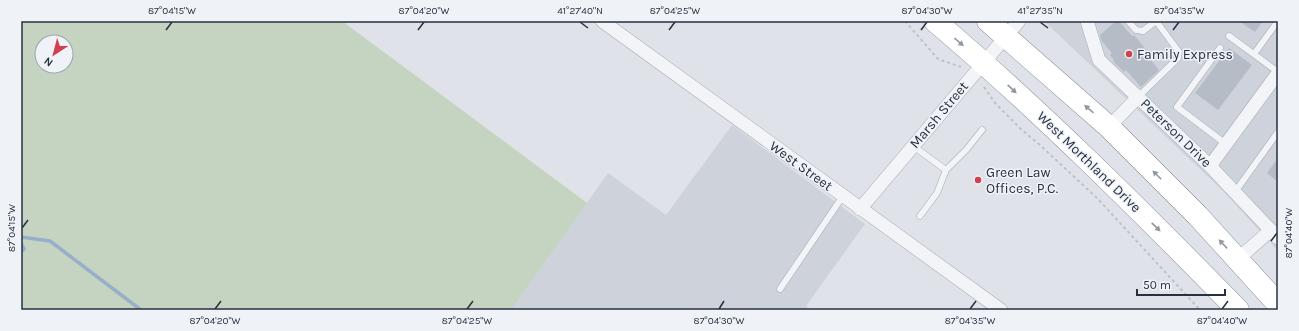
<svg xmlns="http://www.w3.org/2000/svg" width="1299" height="331" font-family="Karla,sans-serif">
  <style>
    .built { fill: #cdd2db }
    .green { fill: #c4d4c0; fill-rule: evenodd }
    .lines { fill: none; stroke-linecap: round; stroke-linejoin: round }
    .stream { stroke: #99aecb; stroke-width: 3.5 }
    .building { fill: #b6bcc6 }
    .lane-casing { stroke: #a4aab3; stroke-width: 7 }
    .street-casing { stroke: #a4aab3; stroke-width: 14 }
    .highway-casing { stroke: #868fa0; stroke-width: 23 }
    .path { stroke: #bdc1c8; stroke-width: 2; stroke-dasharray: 3 3; stroke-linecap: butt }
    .lane { stroke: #f2f4f7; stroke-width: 6 }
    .street { stroke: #f2f4f7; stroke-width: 13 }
    .highway { stroke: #fff; stroke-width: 22 }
    .oneway { fill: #9398a0 }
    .ticks { fill: none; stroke: #273041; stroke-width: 1.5 }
    .poi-dot { fill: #d43f4e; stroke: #eff2f7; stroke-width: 1.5 }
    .labels { text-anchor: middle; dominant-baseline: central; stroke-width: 3; stroke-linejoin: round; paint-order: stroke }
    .poi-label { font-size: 14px; fill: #273041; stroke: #eff2f7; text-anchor: start }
    .street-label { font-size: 14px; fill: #273041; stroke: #eff2f7 }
    .neatline { fill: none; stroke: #273041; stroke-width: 1.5 }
    .ticks-label { font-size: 10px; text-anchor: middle; fill: #273041 }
  </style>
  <rect width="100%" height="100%" fill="#dfe3e9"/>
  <path class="built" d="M1044,21H1278V251L1223,191Z
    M732,125L865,224L806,306L811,310H511L608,173L666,215Z"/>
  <path class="green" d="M21,21H342L587,203L511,310H21ZM42,42H66V66H42Z"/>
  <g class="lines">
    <path class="stream" d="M21,237L50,241L141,310
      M21,243L24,249L21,252"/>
  </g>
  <path class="building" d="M1116,21H1119L1132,36L1134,35L1148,52L1146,54L1159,70L1141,87L1126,70L1124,72L1113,61L1114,60L1110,55L1112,53L1101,40L1100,35Z
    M1239,21H1263L1255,32Z
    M1229,48L1252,65L1218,110L1195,93Z
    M1278,158V182L1267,173Z"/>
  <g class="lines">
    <defs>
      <path id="lane" d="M1128,21L1136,30L1143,31L1156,21L1179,52L1178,58L1138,97
        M1229,36L1278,72
        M1220,48L1177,107L1226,144
        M1254,54L1278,21
        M913,146L946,170L937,193L920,216
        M946,170L966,150L982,130
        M1235,192L1278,132
        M780,289L843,196"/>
      <path id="street" d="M602,21L1001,310
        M1087,21L1099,60L1210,166L1278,238
        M1109,127L1138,97
        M1210,166L1278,73
        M860,209L1019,21
        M1238,259L1271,230"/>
      <path id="highway" d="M935,21C1041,111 1140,210 1238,310
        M988,21L1109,127L1198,216L1278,304"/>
    </defs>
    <use href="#lane" class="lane-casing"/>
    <use href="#street" class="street-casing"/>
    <use href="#highway" class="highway-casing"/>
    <path class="path" d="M905,21L938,59L961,67
      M984,87L995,103L1022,130L1040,145L1098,199L1200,310"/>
    <use href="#lane" class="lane"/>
    <use href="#street" class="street"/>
    <use href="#highway" class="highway"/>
  </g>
  <defs><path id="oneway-solid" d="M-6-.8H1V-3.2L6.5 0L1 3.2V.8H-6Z"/></defs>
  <g class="oneway">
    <use href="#oneway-solid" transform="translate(959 42) rotate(40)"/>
    <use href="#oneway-solid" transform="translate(1012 89) rotate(43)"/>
    <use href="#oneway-solid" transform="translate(1089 109) rotate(-139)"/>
    <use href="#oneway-solid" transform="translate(1157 175) rotate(-135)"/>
    <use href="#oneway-solid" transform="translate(1156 227) rotate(44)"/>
    <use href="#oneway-solid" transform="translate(1223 244) rotate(-133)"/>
  </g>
  <path class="ticks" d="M580,22L588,28M1040,22L1048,28M166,30L172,22M418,30L424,22M669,30L675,22M921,30L927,22M1173,30L1179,22M22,228L28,220M1271,241L1277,233M215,309L221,301M467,309L473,301M719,309L724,301M970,309L976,301M1222,309L1228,301"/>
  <g class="poi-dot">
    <circle cx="1129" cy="54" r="4"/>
    <circle cx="978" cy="180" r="4"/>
  </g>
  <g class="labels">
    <g class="poi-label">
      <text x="1137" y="54">Family Express</text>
      <text x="986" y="172">Green Law<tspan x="986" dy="16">Offices, P.C.</tspan></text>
    </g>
    <g class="street-label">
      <text transform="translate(939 115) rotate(-50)">Marsh Street</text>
      <text transform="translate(1176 133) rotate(44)">Peterson Drive</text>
      <text transform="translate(1089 162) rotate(44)">West Morthland Drive</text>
      <text transform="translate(801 166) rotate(36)">West Street</text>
    </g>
  </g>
  <rect width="1299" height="331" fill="none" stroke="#eff2f7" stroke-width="44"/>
  <g transform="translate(54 54) rotate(216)"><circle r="19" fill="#eff2f7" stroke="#9fa4ae"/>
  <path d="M0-3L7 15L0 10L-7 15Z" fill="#d43f4e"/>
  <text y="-6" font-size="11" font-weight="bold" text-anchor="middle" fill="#273041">N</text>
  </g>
  <path d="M1137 289v6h88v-6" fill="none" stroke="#273041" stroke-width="2"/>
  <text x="1143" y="289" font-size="12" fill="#273041" stroke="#eff2f7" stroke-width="3" paint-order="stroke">50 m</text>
  <rect x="22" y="22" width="1255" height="287" class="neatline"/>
  <g class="ticks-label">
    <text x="172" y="14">87°04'15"W</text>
    <text x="424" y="14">87°04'20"W</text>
    <text x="580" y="14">41°27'40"N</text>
    <text x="675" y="14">87°04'25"W</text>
    <text x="927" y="14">87°04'30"W</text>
    <text x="1040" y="14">41°27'35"N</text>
    <text x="1179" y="14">87°04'35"W</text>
    <text transform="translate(11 228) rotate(-90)" y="4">87°04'15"W</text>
    <text transform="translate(1288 233) rotate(-90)" y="4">87°04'40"W</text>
    <text x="215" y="324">87°04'20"W</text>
    <text x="467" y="324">87°04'25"W</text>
    <text x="719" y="324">87°04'30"W</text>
    <text x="970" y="324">87°04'35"W</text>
    <text x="1222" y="324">87°04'40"W</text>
  </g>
</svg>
